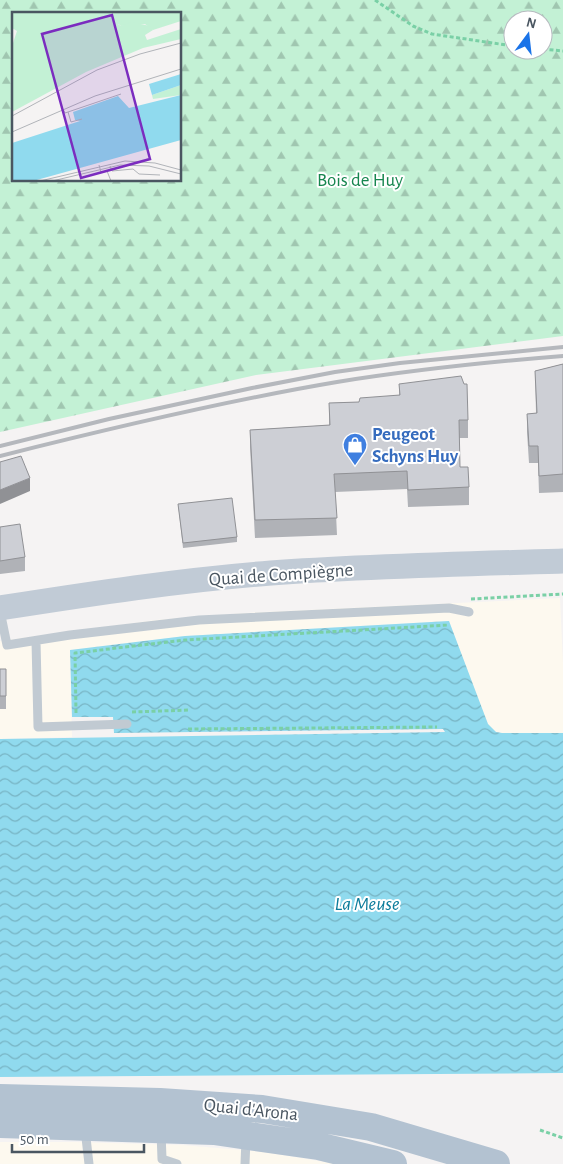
<svg xmlns="http://www.w3.org/2000/svg" width="563" height="1164" font-family="'Alegreya Sans',sans-serif">
  <style>
    .commercial { fill: #fdf9ef }
    .forest { fill: url(#forest-firs); fill-rule: evenodd }
    .water { fill: url(#water-waves) }
    .lines { fill: none; stroke-linecap: round; stroke-linejoin: round }
    .path { stroke: #7ad0a6; stroke-width: 3; stroke-dasharray: 4 2.5; stroke-linecap: butt }
    .service { stroke: #c1cad2; stroke-width: 9 }
    .secondary { stroke: #c1cbd6; stroke-width: 25 }
    .primary { stroke: #b3c2d1; stroke-width: 28 }
    .rail { stroke: #b5b8bd; stroke-width: 4 }
    .wall { fill: #b0b2b7 }
    .shaded-wall { fill: #909195 }
    .building { fill: #cdcfd5; stroke: #909195 }
    .labels { text-anchor: middle; dominant-baseline: central; stroke-width: 4; stroke-linejoin: round; paint-order: stroke }
    .park-label { font-size: 19px; fill: #17864f; stroke: #fff }
    .shop-label { font-size: 19px; font-weight: bold; fill: #366cbe; stroke: #fff; text-anchor: start }
    .street-label { font-size: 19px; fill: #4a5661; stroke: #fff }
    .water-label { font-size: 20px; font-style: italic; fill: #0c7c9b; stroke: #fff }
    .inset-road { fill: none; stroke: #b1b4b9; stroke-width: 1 }
    .view { fill: #7b2cbf; fill-opacity: 0.15; stroke: #7b2cbf; stroke-width: 2.5 }
    .inset-edge { fill: none; stroke: #4a5661; stroke-width: 2.5 }
  </style>
  <defs>
    <pattern id="forest-firs" width="22" height="20" patternUnits="userSpaceOnUse" patternTransform="scale(1.25)"><rect width="22" height="20" fill="#c3f1d5"/><path d="M5 1l3.5 6h-7zM16 11l3.5 6h-7z" fill="#a0c6b0"/></pattern>
    <pattern id="water-waves" width="16" height="10" patternUnits="userSpaceOnUse" patternTransform="scale(1.25)"><rect width="16" height="10" fill="#90daee"/><path d="M0 5q4-4 8 0t8 0" fill="none" stroke="#78b4c4"/></pattern>
  </defs>
  <rect width="100%" height="100%" fill="#f5f3f3"/>
  <path class="commercial" d="M560,598L563,664V733H502L496,732L490,728L483,712L449,621L185,636L70,651L72,737L0,739V641L156,620L245,613Z
    M0,1142H75L182,1145L264,1152L337,1164H0Z"/>
  <path class="forest" d="M0,0H563V336L256,375L0,432ZM14,14H180V180H14ZM513,20H543V50H513Z"/>
  <path class="water" d="M449,621L488,724L496,732L502,733H563V1073L0,1077V739L445,732L443,729L114,733L113,717H72L70,650L185,636Z"/>
  <g class="lines">
    <path class="path" d="M375,0L413,26L432,34L513,46
      M543,49L563,51
      M471,599L563,594
      M132,712L189,710
      M76,713L75,653L185,640L449,625
      M188,729L437,727
      M540,1130L563,1138"/>
    <path class="service" d="M0,611L7,645L70,635L199,620L449,608L469,612
      M36,641L38,727L127,724
      M85,1129L89,1164
      M161,1132L162,1159L177,1164
      M245,1164L246,1139"/>
    <path class="secondary" d="M0,608C90,594 180,580 271,573C368,566 466,564 563,561"/>
    <path class="primary" d="M0,1098L160,1102L262,1109L371,1127L496,1164
      M0,1124L214,1131L318,1146L393,1164"/>
    <path class="rail" d="M0,446L109,419L252,388L335,372L400,363L563,347
      M0,456C111,428 224,401 337,382C412,370 488,362 563,356"/>
  </g>
  <path class="wall" d="M563,364V492L539,493L538,463H529L527,432V414L536,413L535,371Z
    M399,384L468,420V438H459L460,467L469,487V505L408,507L407,489L335,492L337,535L255,538L250,447V430L329,425V403L359,402L399,395Z
    M178,504L237,537V542L183,548Z
    M0,527L25,557V571L0,574Z
    M0,669H6V709H0Z"/>
  <path class="shaded-wall" d="M30,478V491L0,504V490Z"/>
  <path class="building" d="M563,364V474L539,476L538,446H529L527,414L537,413L535,371Z
    M461,376L464,384H467L468,420H459L460,467H468L469,487L408,490L407,471L334,474L337,518L255,520L250,430L330,425L329,403L359,402L360,398L400,395L399,384Z
    M21,456L30,478L0,490V462Z
    M232,498L237,537L183,543L178,504Z
    M20,524L25,557L0,561V527Z
    M0,669H6V696H0Z"/>
  <defs>
    <symbol id="shop-pin" viewBox="-11 -11 22 30"><path d="M0 17L-7.5 6A9.5 9.5 0 1 1 7.5 6Z" fill="#3f7fe0" stroke="#fff"/><path d="M-5-2.5h2.3a2.7 3.5 0 0 1 5.4 0H5L5.5 6h-11ZM-1.5-2.5h3a1.5 2.3 0 0 0-3 0Z" fill="#fff"/></symbol>
  </defs>
  <g fill-rule="evenodd">
    <use href="#shop-pin" x="341" y="431" width="28" height="38"/>
  </g>
  <g class="labels">
    <g class="park-label">
      <text x="360" y="180">Bois de Huy</text>
    </g>
    <g class="shop-label">
      <text x="372" y="434">Peugeot<tspan x="372" dy="22">Schyns Huy</tspan></text>
    </g>
    <g class="street-label">
      <text transform="translate(281 575) rotate(-4)">Quai de Compiègne</text>
      <text transform="translate(251 1110) rotate(6)">Quai d'Arona</text>
    </g>
    <g class="water-label">
      <text x="367" y="904">La Meuse</text>
    </g>
  </g>
  <g transform="translate(12 12)">
    <rect width="169" height="169" fill="#f5f3f3"/>
    <path d="M122,0H169V9L141,18L133,12L109,14L105,11Z" fill="#c3f1d5"/>
    <path d="M0,0H122L106,12L109,14L119,10L138,14L141,18L133,23L135,28L169,17V27L131,36L74,60L0,100V34L5,19L0,16Z" fill="#c3f1d5"/>
    <path d="M169,73V83L141,87L140,83Z" fill="#c3f1d5"/>
    <path d="M169,62V73L140,83L137,72ZM169,83V128L21,169H0V131L68,109L63,108L61,100L106,84L117,96Z" fill="#90daee"/>
    <path class="inset-road" d="M51,97L53,101L109,82M56,100L59,110L70,107M0,104L85,58L128,42L169,31M0,120L83,84L169,57M87,153L89,160L95,159L99,169M98,154L100,159L121,157L127,162L148,163M28,169L113,149L143,151L169,158M40,169L108,153L137,154L169,162"/>
    <path class="view" d="M100,3L138,147L69,166L30,22Z"/>
    <rect width="169" height="169" class="inset-edge"/>
  </g>
  <g transform="translate(528 35) rotate(15)"><circle r="24" fill="#ffffff" stroke="#b7bbc0"/>
  <path d="M0-4L9 19L0 12L-9 19Z" fill="#1a73e8"/>
  <text y="-8" font-size="14" font-weight="bold" text-anchor="middle" fill="#4a5661">N</text>
  </g>
  <path d="M12 1144v8h132v-8" fill="none" stroke="#4a5661" stroke-width="2.5"/>
  <text x="20" y="1144" font-size="15" fill="#4a5661" stroke="#ffffff" stroke-width="4" paint-order="stroke">50 m</text>
</svg>
